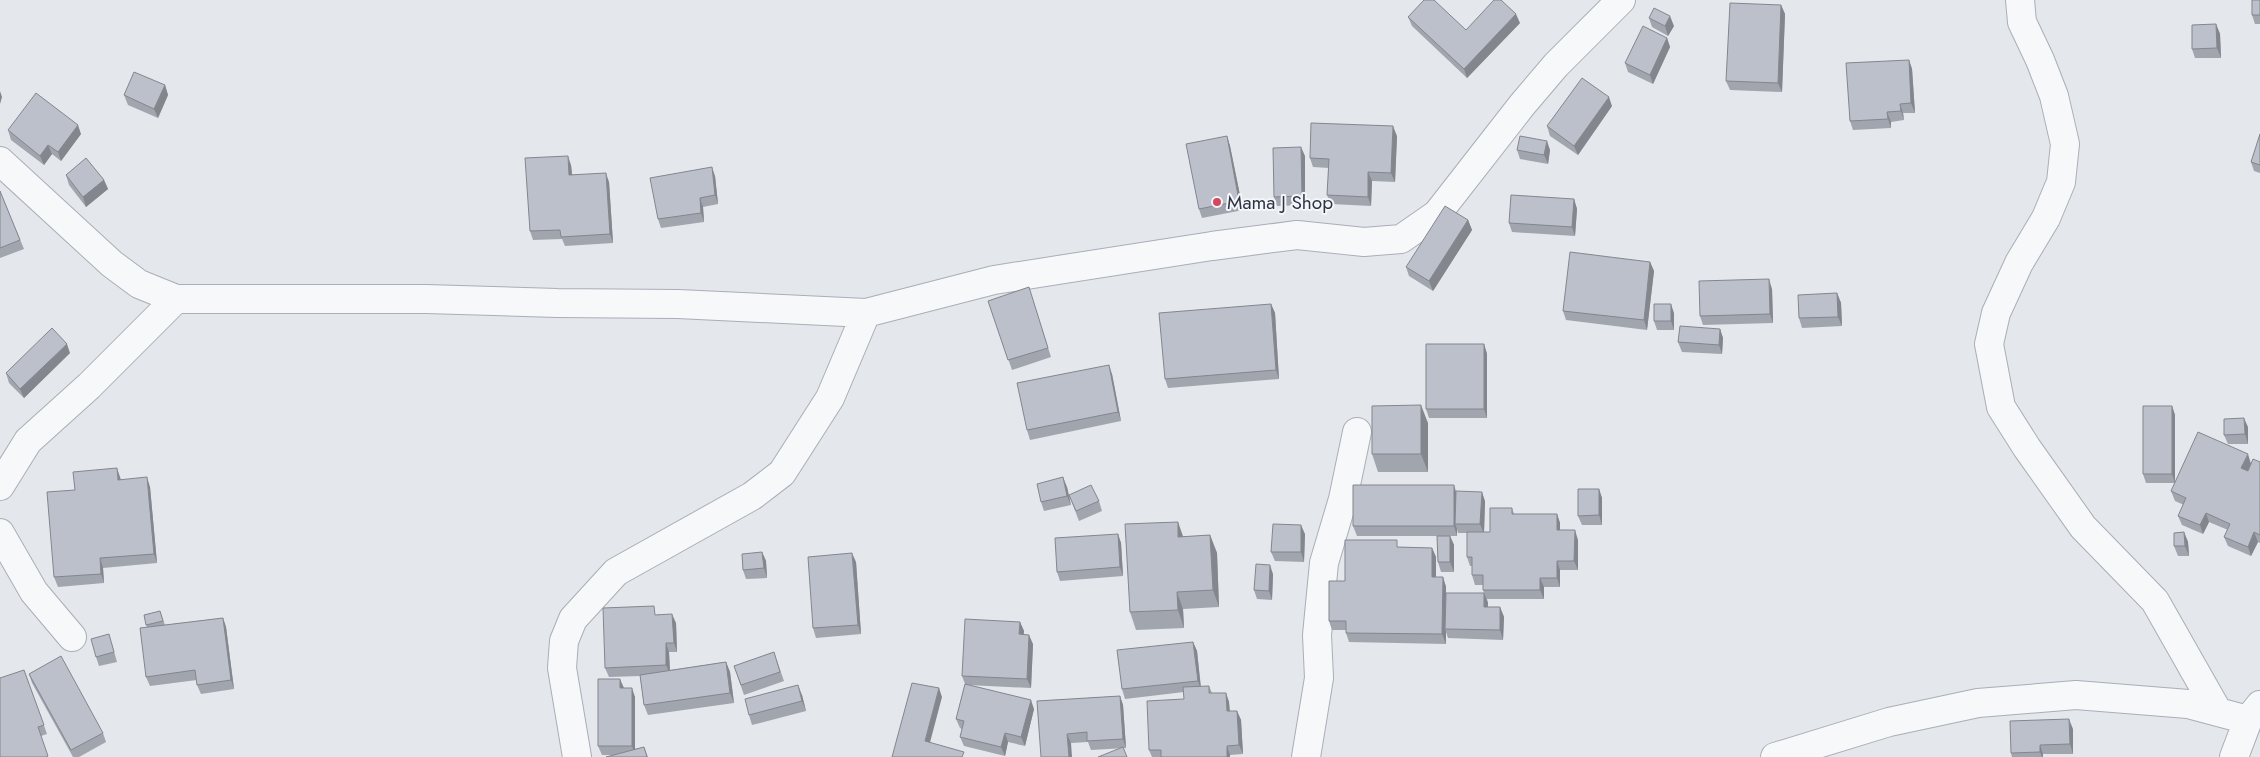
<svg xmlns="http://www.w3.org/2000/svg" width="2260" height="757" font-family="Jost,sans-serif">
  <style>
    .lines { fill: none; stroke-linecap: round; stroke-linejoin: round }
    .street-casing { stroke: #a9aeb7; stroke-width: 30 }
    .street { stroke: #f7f8fa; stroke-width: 28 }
    .wall { fill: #a1a5ae }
    .shaded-wall { fill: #83868d }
    .building { fill: #bbc0ca; stroke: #83868d }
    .poi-dot { fill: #d1495b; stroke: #f4f6f9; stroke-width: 2 }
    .labels { text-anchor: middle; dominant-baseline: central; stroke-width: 4; stroke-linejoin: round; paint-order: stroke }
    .poi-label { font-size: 19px; fill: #2b3445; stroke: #f4f6f9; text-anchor: start }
  </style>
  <rect width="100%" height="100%" fill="#e4e7ec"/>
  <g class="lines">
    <defs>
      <path id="street" d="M2020,0L2022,22L2040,60L2054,96L2065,144L2061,182L2046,218L2019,263L1996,313L1989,344L2001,407L2027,448L2083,527L2155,601L2218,712
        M0,161L112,264L139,284L176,299H426L557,303L678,304L866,313L994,280L1212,246L1297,235L1364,242L1401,239L1437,214L1522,105L1556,65L1621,0
        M0,486L28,441L89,386L176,299
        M0,533L34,592L72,637
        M577,757L562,668L564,641L573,619L616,572L752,496L782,473L830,398L866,313
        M1306,757L1319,678L1317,635L1324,563L1343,499L1357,432
        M1775,757L1889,722L1978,703L2076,695L2188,704L2248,720
        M2234,757L2248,720L2260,705"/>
    </defs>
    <use href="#street" class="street-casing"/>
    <use href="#street" class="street"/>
  </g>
  <path class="wall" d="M2260,0V24H2255L2252,15Z
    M1781,5L1785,14L1782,92L1730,90L1726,81Z
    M1408,17L1466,30L1520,23L1467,78L1412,26Z
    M1649,18L1674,26L1668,36L1652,27Z
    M2216,24L2220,34L2221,58H2195L2192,49Z
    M1667,38L1670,47L1653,84L1628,72L1625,63Z
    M1909,60L1912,69L1915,113H1903L1904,120L1891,122V128L1853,130L1850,121Z
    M165,85L168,95L158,118L128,105L124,95Z
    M1612,106L1578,155L1550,136L1547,126Z
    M8,130L81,134L61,161L52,154L44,165L11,140Z
    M2260,134V173L2254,171L2251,162Z
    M1227,136L1230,146L1243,210L1202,218L1199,209Z
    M1397,136L1395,182L1372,181L1371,206L1331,204L1327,195L1329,168L1313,167L1310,158Z
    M1517,150H1550L1548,164L1520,159Z
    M1305,156V205L1277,206L1274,197Z
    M571,165L572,175L609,182L613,243L565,246L562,239L533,240L530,231Z
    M66,175L104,180L108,189L86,207L69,185Z
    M715,176L718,204L703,207L704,222L661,228L658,219Z
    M0,191L24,249L0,258Z
    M1574,199L1577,209L1575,236L1512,232L1509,223Z
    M1468,220L1472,230L1433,291L1409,276L1406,267Z
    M1650,262L1654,271L1647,330L1566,320L1563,311Z
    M1772,289L1773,323L1703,325L1700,316Z
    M1837,293L1841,303L1842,326L1802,328L1799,318Z
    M1032,297L1051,357L1012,370L988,301Z
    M1271,304L1275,313L1279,379L1168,388L1165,379Z
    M1674,313V330H1657L1654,321Z
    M1720,329L1723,338L1722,354L1682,352L1678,342Z
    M1484,344L1487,354V418H1429L1426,409Z
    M70,353L24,398L9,383L6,373Z
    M1112,374L1121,421L1030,440L1027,430Z
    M2172,406L2175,415V483L2251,463L2260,462V543L2258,542L2251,556L2228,546L2224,537L2228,530L2209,522L2203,534L2182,525L2178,516L2184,505L2175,501L2171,491L2175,483H2146L2143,474Z
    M1428,423V472H1378L1372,454Z
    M2248,427V444H2228L2224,435Z
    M120,477L121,480L150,487L157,563L103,568L104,583L58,587L54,577L75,490Z
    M1067,487L1071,505L1044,511L1041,502Z
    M1599,489L1602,498V525H1582L1578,516Z
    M1456,493L1485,501L1484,532H1490L1512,508L1514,514H1557L1560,523V530L1578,540V570H1560V587H1544V599H1487L1488,603V607H1500L1504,617L1503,640L1448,638L1446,632V644L1349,642L1346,633V630H1332L1329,621L1345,581L1400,547L1432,548L1436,557V577H1443L1446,587V593H1484L1483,590V585H1475L1472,575V566H1470L1467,557V533H1458L1457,529V536H1450L1454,545V572H1441L1438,562L1437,536H1357L1353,526Z
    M1069,495L1099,501L1102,511L1079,521Z
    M2184,532L2188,542L2189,556H2178L2174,546Z
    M1118,534L1121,543L1123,576L1060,581L1057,572Z
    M1305,534L1304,562L1275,561L1271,552Z
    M1210,535L1217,553L1219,607L1183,609L1184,628L1136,630L1130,612L1183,537Z
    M762,552L766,561L767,578L746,579L743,570Z
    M856,562L861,634L816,638L813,628Z
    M1273,574L1272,600L1257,599L1254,590Z
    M160,611L165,625L223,618L226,627L234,689L201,694L197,685V680L150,686L146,677L147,628L144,615Z
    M658,614L676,623L677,652H669L670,670L726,662L730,672L734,703L648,715L644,705L640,676L609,677L605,668Z
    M1020,622L1024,631L1023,635L1033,644L1031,688L968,685L1034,709L1025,746L1008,742L1005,756L964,746L960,737L962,729L960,728L956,719L965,684L962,676Z
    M1193,642L1197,651L1201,687L1209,686L1212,693H1226L1229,702L1230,711H1237L1241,720L1243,754L1230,755V757H1152L1149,750L1184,699V692L1125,699L1122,689Z
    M112,644L117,662L99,666L96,657Z
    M774,652L784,681L744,695L734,666Z
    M24,670L47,734L41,736L48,757H0Z
    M29,674L103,733L106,742L79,757H73L32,683Z
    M624,688L635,697V749L644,747L648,757H606L614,755H602L598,746Z
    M802,695L806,711L752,725L749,715Z
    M1120,696L1123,705L1126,748L1091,750L1088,742L1071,743L1037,701Z
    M2073,729V754H2043V757H2012L2011,753Z"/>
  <path class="shaded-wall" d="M1781,5L1785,14L1782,92L1778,83Z
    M1516,14L1520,23L1467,78L1464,69Z
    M1670,16L1674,26L1668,36L1665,26Z
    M2216,24L2220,34L2221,58L2217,48Z
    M1667,38L1670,47L1653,84L1650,75Z
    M1909,60L1912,69L1915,113L1911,103Z
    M165,85L168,95L158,118L154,109Z
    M0,91L2,97L0,104Z
    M1609,97L1612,106L1578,155L1574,146Z
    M1900,104L1903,113L1904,120L1901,111Z
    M1887,112L1891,122V128L1888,119Z
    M78,125L81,134L61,161L58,152Z
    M1393,126L1397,136L1395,182L1391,173Z
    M1227,136L1230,146L1243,210L1239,201Z
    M1547,141L1550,150L1548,164L1544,155Z
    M48,145L52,154L44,165L40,156Z
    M1301,147L1305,156V205L1302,196Z
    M568,156L571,165L573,184L569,175Z
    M712,167L715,176L718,204L715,195Z
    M1368,172L1372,181L1371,206L1368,197Z
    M606,173L609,182L613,243L610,234Z
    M104,180L108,189L86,207L83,197Z
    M700,198L703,207L704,222L701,213Z
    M1574,199L1577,209L1575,236L1572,227Z
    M1468,220L1472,230L1433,291L1429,281Z
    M1650,262L1654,271L1647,330L1644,320Z
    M1769,279L1772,289L1773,323L1770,314Z
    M1837,293L1841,303L1842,326L1838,317Z
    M1271,304L1275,313L1279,379L1276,370Z
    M1671,304L1674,313V330L1671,321Z
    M1720,329L1723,338L1722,354L1719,345Z
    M67,344L70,353L24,398L20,389Z
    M1484,344L1487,354V418L1484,409Z
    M1109,365L1112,374L1121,421L1118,412Z
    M1421,405L1428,423V472L1421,454Z
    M2172,406L2175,415V483L2172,474Z
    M2244,418L2248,427V444L2245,434Z
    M2248,454L2251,464L2244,477L2241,468Z
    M117,468L120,477L122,489L118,480Z
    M147,477L150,487L157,563L154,554Z
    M1063,477L1067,487L1071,505L1067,496Z
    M1454,485L1457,495L1455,524L1457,529V536L1454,526Z
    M1599,489L1602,498V525L1599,515Z
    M1482,492L1485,501L1484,534L1480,524Z
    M2206,513L2209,522L2203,534L2200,525Z
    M1557,514L1560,523V539L1557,530Z
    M1178,522L1184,539L1178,537Z
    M1301,525L1305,534L1304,562L1301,552Z
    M1575,530L1578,540V570L1574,561Z
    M2184,532L2188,542L2189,556L2185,546Z
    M2254,532L2258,542L2251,556L2248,547Z
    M1118,534L1121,543L1123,576L1120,567Z
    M1210,535L1217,553L1219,607L1213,590Z
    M1450,536L1454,545V572L1450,562Z
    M1432,548L1436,557V587L1432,577Z
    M762,552L766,561L767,578L764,568Z
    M852,553L856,562L861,634L858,625Z
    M100,558L103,568L104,583L101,574Z
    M1557,561L1560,570V587L1557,578Z
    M1270,565L1273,574L1272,600L1269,591Z
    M1443,577L1446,587V629H1445L1446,632V644L1442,634Z
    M1540,578L1544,587V599L1540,590Z
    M1177,592L1183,609L1184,628L1178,610Z
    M1484,593L1488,603L1487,616L1484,607Z
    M1500,607L1504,617L1503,640L1500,630Z
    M672,614L676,623L677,652L674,643Z
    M223,618L226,627L234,689L231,680Z
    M1020,622L1024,631L1023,644L1019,634Z
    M1029,635L1033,644L1031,688L1027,679Z
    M1193,642L1197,651L1201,690L1198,681Z
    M666,643L669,652L670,674L666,665Z
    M726,662L730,672L734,703L730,693Z
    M620,679L624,688H620Z
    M798,685L802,695L806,711L802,701Z
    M632,688L635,697V755L632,746Z
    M939,688L942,697L928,750L925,741Z
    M1226,693L1229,702L1230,720L1227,711Z
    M1120,696L1123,705L1126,748L1123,739Z
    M1031,700L1034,709L1025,746L1021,737Z
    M1237,711L1241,720L1243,754L1239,745Z
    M2069,719L2073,729V754L2070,744Z
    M1005,733L1008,742L1005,756L1001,747Z
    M1067,734L1071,743L1072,757H1069Z
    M2040,745L2043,754V757H2042L2040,752Z
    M1227,746L1230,755V757H1227Z"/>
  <path class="building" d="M1424,0H1434L1466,30L1494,0H1501L1516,14L1464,69L1408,17Z
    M2252,0H2260V15H2252Z
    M1730,3L1781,5L1778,83L1726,81Z
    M1654,8L1670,16L1665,26L1649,18Z
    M2216,24L2217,48L2192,49V25Z
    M1643,26L1667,38L1650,75L1625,63Z
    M1909,60L1911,103L1900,104L1901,111L1887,112L1888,119L1850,121L1846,63Z
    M134,72L165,85L154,109L124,95Z
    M1582,78L1609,97L1574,146L1547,126Z
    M36,93L78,125L58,152L48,145L40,156L8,130Z
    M1311,123L1393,126L1391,173L1368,172V197L1327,195L1329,159L1310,158Z
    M2260,134V165L2251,162Z
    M1227,136L1239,201L1199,209L1186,144Z
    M1520,136L1547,141L1544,155L1517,150Z
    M1301,147L1302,196L1274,197L1273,148Z
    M568,156L569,175L606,173L610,234L561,237L560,230L530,231L525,158Z
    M86,158L104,180L83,197L66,175Z
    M712,167L715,195L700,198L701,213L658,219L650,178Z
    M0,191L20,240L0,248Z
    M1511,195L1574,199L1572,227L1509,223Z
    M1445,206L1468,220L1429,281L1406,267Z
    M1570,252L1650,262L1644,320L1563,311Z
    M1769,279L1770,314L1700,316L1699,281Z
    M1029,287L1048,348L1008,360L988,301Z
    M1837,293L1838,317L1799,318L1798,295Z
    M1271,304L1276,370L1165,379L1159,313Z
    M1654,304H1671V321H1654Z
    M1680,326L1720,329L1719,345L1678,342Z
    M52,328L67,344L20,389L6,373Z
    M1426,344H1484V409H1426Z
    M1109,365L1118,412L1027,430L1017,383Z
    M1421,405V454H1372V406Z
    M2143,406H2172V474H2143Z
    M2244,418L2245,434L2224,435V419Z
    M2198,432L2248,454L2241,468L2248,471L2253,459L2260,462V535L2254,532L2248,547L2224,537L2230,524L2206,513L2200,525L2178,516L2186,498L2171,491Z
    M117,468L118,480L147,477L154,554L100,558L101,574L54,577L47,492L75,490L73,472Z
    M1063,477L1067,496L1041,502L1037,484Z
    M1091,485L1099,501L1076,511L1069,495Z
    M1353,485H1454V526H1353Z
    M1578,489H1599V515L1578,516Z
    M1456,491L1482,492L1480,524H1455Z
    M1490,508H1512V514H1557V530H1575L1574,561H1557V578H1540V590H1483V575H1472V557H1467V532H1490Z
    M1178,522V537L1210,535L1213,590L1177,592L1178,610L1130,612L1125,524Z
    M1273,524L1301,525V552H1271Z
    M2184,532L2185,546H2174V533Z
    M1118,534L1120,567L1057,572L1055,538Z
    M1437,536H1450V562H1438Z
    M1345,540H1397V547L1432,548V577H1443L1442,634L1346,633V621H1329V581H1345Z
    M762,552L764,568L743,570L742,554Z
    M852,553L858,625L813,628L808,557Z
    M1256,564L1270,565L1269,591L1254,590Z
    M1446,593H1484V607H1500V630L1445,629Z
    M654,606L655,615L672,614L674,643H666V665L605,668L603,608Z
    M160,611L163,621L146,625L144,615Z
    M223,618L231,680L197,685L195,670L146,677L140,628Z
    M965,619L1020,622L1019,634L1029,635L1027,679L962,676Z
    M109,634L114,652L96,657L91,639Z
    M1193,642L1198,681L1122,689L1117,650Z
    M774,652L780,672L741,685L734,666Z
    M61,656L103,733L71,750L29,674Z
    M726,662L730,693L644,705L640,675Z
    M24,670L44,725L38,727L48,756L46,757H0V678Z
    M598,679H620V688H632V746H598Z
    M912,683L939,688L925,741L964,752L962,757H892Z
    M965,684L1031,700L1021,737L1005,733L1001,747L960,737L964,721L956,719Z
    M798,685L802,701L749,715L745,699Z
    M1209,686V693H1226L1227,711H1237L1239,745L1227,746V757H1161V750H1149L1147,701L1184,699L1183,687Z
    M1120,696L1123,739L1087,741V732L1067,734L1069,757H1041L1037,701Z
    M2069,719L2070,744L2040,745V752L2011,753L2010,721Z
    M644,747L647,757H606Z
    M1123,747L1127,757H1098Z"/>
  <circle class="poi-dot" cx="1217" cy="202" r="5"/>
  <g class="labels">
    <g class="poi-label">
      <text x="1227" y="202">Mama J Shop</text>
    </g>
  </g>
</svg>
